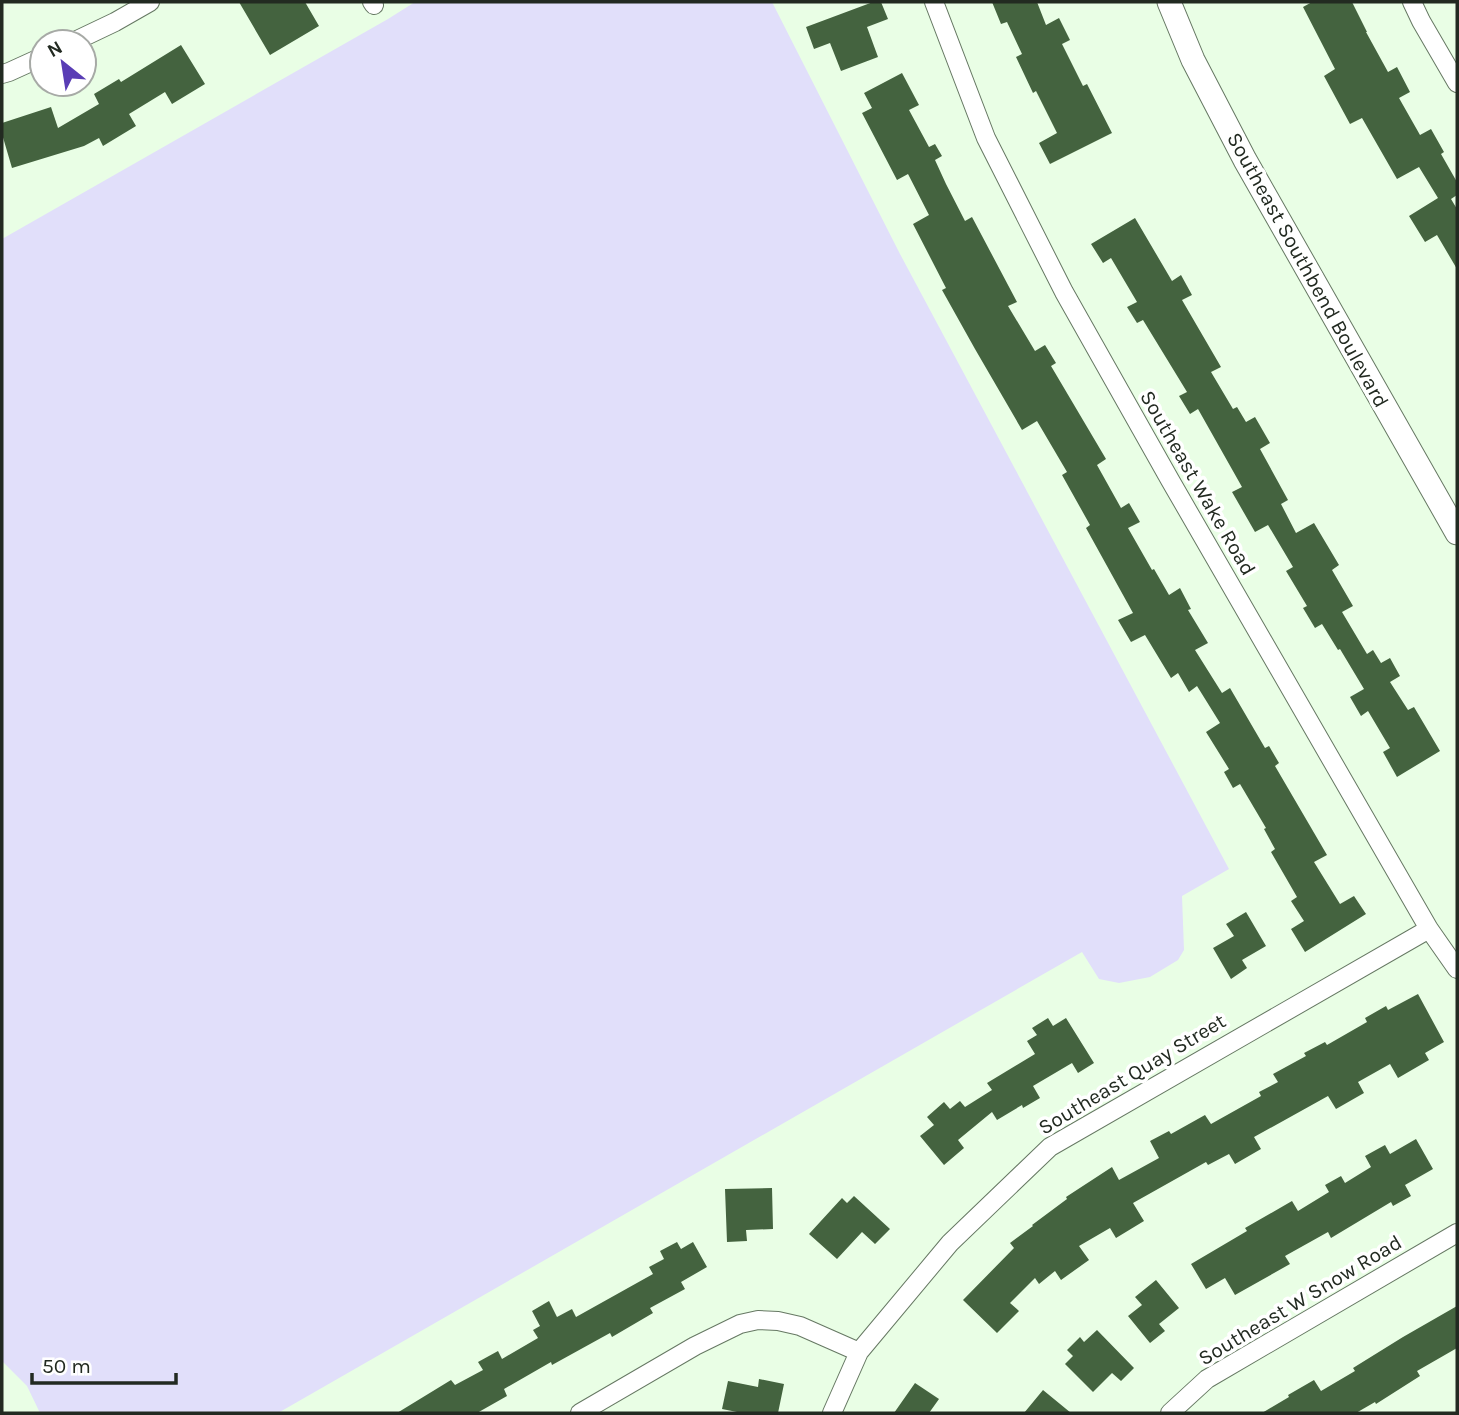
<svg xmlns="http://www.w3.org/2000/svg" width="1459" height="1415" font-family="Karla,sans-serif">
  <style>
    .green { fill: #e1dffa }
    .building { fill: #44633f }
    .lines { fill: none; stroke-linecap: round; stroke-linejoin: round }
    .minor-casing { stroke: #667863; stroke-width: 20 }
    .tertiary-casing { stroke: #667863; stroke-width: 25 }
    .minor { stroke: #fff; stroke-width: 18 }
    .tertiary { stroke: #fff; stroke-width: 23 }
    .labels { text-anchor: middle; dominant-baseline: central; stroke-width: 7; stroke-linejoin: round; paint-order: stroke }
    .street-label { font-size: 21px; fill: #222a21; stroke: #fff }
  </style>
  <rect width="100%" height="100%" fill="#e9fee5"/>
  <path class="green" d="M415,2H772L900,254L1229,869L1182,896L1184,950L1178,960L1150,977L1119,983L1099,979L1082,952L278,1413H40L27,1386L2,1361V239L388,19Z"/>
  <path class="building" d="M239,2H305L319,26L270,55Z
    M873,2H881L888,19L867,27L878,57L841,71L830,43L814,49L806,27Z
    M992,2H1037L1046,25L1059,18L1070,40L1062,44L1083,86L1087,84L1112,133L1050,164L1039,143L1057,133L1036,91L1033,93L1016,57L1022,54L1007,22L1001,24Z
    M1312,2H1352L1367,32H1366L1388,72L1397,67L1410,92L1399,98L1420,135L1431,129L1444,152L1441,154L1457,182V195L1451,199L1457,209V269L1437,235L1425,242L1409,216L1438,198L1419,167L1397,179L1362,118L1350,124L1324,76L1335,69L1303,7Z
    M181,45L205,84L172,104L165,92L129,114L136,126L103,146L99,138L84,146L12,168L2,134V123L51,107L58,128L99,104L94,94L119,79L121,82Z
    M902,73L919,105L909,110L929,147L935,144L942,156L935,160L946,184L965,221L972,217L1017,302L1008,306L1035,351L1045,345L1056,363L1051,366L1106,459L1097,465L1121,508L1129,503L1140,522L1128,528L1152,570L1154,569L1169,595L1180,588L1191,609L1188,610L1208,643L1195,650L1222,693L1230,688L1265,748L1269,746L1279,763L1275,766L1327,855L1314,862L1340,904L1354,896L1366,914L1305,952L1291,929L1304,921L1291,901L1297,897L1271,852L1275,849L1264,829L1266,828L1240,784L1233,788L1224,772L1229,769L1206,732L1220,723L1197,686L1189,692L1178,673L1171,678L1145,635L1131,642L1118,620L1133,613L1086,528L1090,525L1062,475L1067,472L1037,421L1022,430L975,349L942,290L946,288L913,224L929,215L908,174L897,180L862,113L872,108L864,93Z
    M1135,218L1172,281L1181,275L1192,295L1182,300L1221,367L1211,372L1233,409L1237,407L1246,422L1255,417L1270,443L1260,449L1288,500L1281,504L1296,533L1314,523L1339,565L1332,570L1353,606L1342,612L1367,654L1373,650L1381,663L1390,658L1400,676L1390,682L1408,710L1414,707L1440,751L1397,777L1383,752L1390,748L1368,711L1361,716L1350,697L1364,689L1340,649L1338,650L1322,624L1315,628L1303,608L1307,606L1286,571L1293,567L1268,525L1255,532L1232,492L1242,487L1198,409L1190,414L1179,396L1187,392L1143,320L1137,323L1127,307L1137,302L1111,258L1103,263L1091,244Z
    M1246,912L1266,946L1242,960L1247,968L1231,979L1213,948L1234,936L1226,924Z
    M1418,994L1444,1042L1425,1053L1429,1060L1398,1078L1390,1064L1358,1082L1364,1093L1336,1109L1328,1096L1254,1137L1261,1149L1235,1164L1229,1154L1208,1165L1206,1162L1133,1203L1144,1221L1116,1238L1110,1228L1079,1246L1089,1260L1061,1280L1055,1271L1039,1284L1035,1278L1010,1303L1019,1311L997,1333L963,1300L1014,1248L1010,1243L1033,1226L1032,1225L1067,1199L1066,1197L1112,1167L1119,1180L1159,1158L1150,1141L1169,1131L1171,1134L1205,1115L1211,1124L1261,1096L1259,1092L1278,1082L1273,1074L1306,1056L1304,1053L1325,1042L1327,1045L1367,1022L1365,1018L1386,1006L1388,1010Z
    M1048,1018L1053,1026L1066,1018L1094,1063L1078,1073L1072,1063L1033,1086L1040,1098L1023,1108L1022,1105L997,1120L992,1112L958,1140L964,1148L944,1165L920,1136L934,1125L927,1117L944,1102L950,1109L960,1101L965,1107L992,1090L987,1083L1035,1054L1027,1041L1037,1035L1032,1028Z
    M1416,1139L1433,1169L1405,1185L1411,1196L1393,1206L1391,1202L1331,1238L1328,1232L1285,1256L1290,1264L1235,1295L1225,1278L1206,1289L1191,1264L1247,1231L1245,1228L1292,1201L1298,1211L1329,1192L1325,1185L1341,1176L1345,1183L1371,1167L1365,1156L1385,1145L1390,1154Z
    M772,1188L773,1229L746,1230L747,1241L727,1242L725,1189Z
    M854,1196L890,1229L875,1244L862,1232L837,1259L809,1234L842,1198L847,1203Z
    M677,1242L681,1249L693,1242L707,1267L681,1282L685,1289L650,1308L653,1313L612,1337L610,1333L552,1365L551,1362L504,1389L507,1396L477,1413H397L451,1380L455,1385L483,1370L478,1362L498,1351L502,1359L538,1338L533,1330L540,1326L532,1311L549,1301L557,1317L572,1309L576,1317L653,1274L649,1267L664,1259L660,1251Z
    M1156,1280L1179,1308L1159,1324L1165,1331L1150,1343L1128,1316L1142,1305L1135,1297Z
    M1457,1306V1348L1417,1371L1420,1376L1376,1404L1375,1402L1356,1413H1262L1289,1397L1288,1395L1314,1380L1321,1391L1355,1371L1353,1368L1403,1337Z
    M1097,1330L1134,1368L1121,1381L1112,1373L1093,1392L1065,1364L1073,1356L1067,1350L1080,1337L1084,1342Z
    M759,1379L784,1384L778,1413H742L722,1409L728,1381L758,1387Z
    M915,1383L939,1399L929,1413H894Z
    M1043,1390L1071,1413H1024Z"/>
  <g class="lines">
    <defs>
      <path id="minor" d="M372,2L374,5
        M934,2L986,138L1064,292L1170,480L1429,929L1457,969
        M1412,2L1421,21L1457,83
        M73,42L115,22L150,2
        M2,74L9,72L42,57
        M580,1413L695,1346L740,1324L758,1320L778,1321L800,1326L859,1352
        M832,1413L859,1352L950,1243L1050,1147L1429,929
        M1170,1413L1207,1379L1457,1233"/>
      <path id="tertiary" d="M1169,2L1193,60L1245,160L1457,533"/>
    </defs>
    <use href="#minor" class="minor-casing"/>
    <use href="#tertiary" class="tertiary-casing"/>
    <use href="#minor" class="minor"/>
    <use href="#tertiary" class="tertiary"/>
  </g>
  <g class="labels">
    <g class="street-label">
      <text transform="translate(1308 270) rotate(61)">Southeast Southbend Boulevard</text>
      <text transform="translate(1198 483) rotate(60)">Southeast Wake Road</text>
      <text transform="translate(1132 1074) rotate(-31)">Southeast Quay Street</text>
      <text transform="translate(1300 1300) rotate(-31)">Southeast W Snow Road</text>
    </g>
  </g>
  <rect width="1459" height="1415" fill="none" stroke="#222a21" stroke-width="7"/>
  <g transform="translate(63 63) rotate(330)"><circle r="33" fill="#ffffff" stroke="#a7aaa6" stroke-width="2"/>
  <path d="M0-5L12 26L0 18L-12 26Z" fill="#593db5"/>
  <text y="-10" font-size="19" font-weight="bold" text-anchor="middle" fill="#222a21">N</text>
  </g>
  <path d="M32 1373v10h144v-10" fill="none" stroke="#222a21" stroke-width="3.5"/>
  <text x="42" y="1373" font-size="21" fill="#222a21" stroke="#ffffff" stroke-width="5" paint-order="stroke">50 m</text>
</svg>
